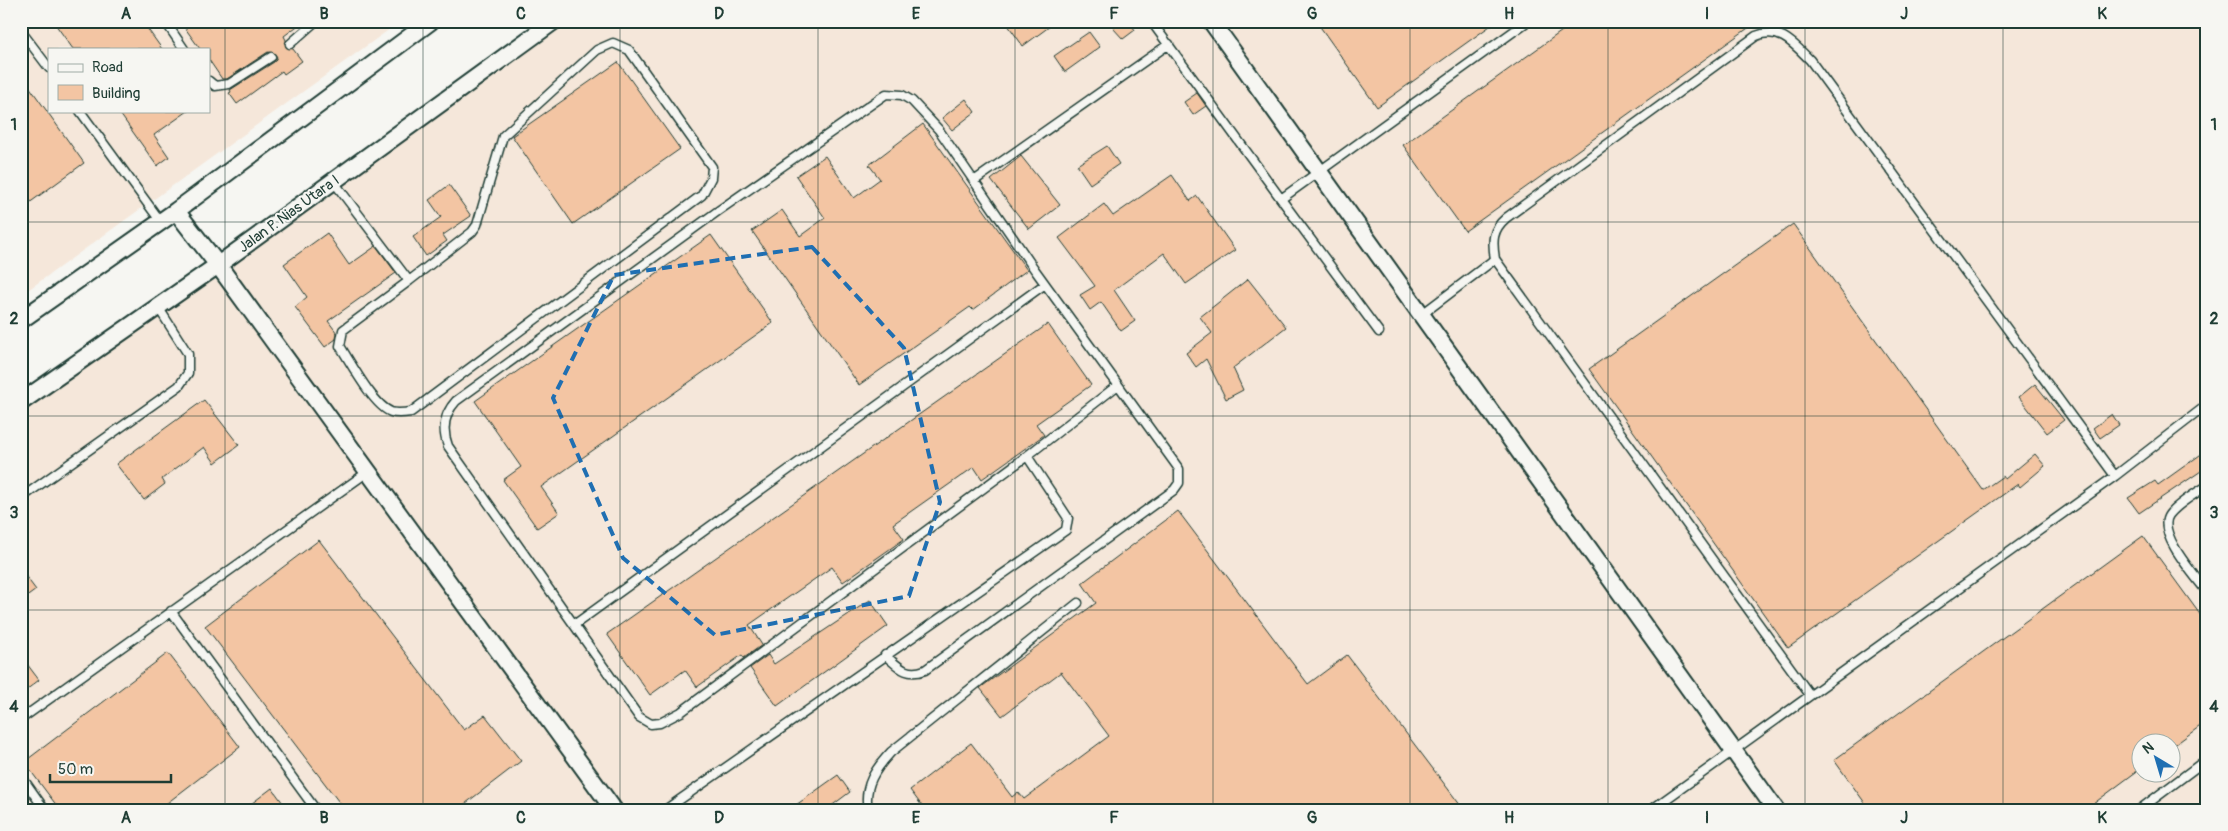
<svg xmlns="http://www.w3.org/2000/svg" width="2228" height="831" font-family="Pangolin,sans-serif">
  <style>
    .built { fill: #f5e7da; fill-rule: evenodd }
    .building { fill: #f3c5a3; stroke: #1f3d34 }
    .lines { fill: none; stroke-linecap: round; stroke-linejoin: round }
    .service-casing { stroke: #1f3d34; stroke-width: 11 }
    .minor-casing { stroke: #1f3d34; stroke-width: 20 }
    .service { stroke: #f6f6f2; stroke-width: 8 }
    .minor { stroke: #f6f6f2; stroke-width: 16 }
    .marked { fill: none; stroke: #1f6fb2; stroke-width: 4; stroke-dasharray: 10 6; stroke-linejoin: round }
    .grid { fill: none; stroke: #1f3d34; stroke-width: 1; stroke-opacity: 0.55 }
    .labels { text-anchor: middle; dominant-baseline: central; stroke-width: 4; stroke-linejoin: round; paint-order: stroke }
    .street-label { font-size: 15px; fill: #1f3d34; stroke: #f6f6f2 }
    .neatline { fill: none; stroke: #1f3d34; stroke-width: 2 }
    .grid-label { font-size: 16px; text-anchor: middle; font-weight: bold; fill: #1f3d34 }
  </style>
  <rect width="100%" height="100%" fill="#f6f6f2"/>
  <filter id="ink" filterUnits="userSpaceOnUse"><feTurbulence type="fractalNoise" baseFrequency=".02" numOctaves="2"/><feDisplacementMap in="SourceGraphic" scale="10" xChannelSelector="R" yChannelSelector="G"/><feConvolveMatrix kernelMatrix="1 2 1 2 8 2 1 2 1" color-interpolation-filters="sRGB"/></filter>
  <g filter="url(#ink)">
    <path class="built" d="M21,21H401L21,295ZM49,49H209V111H49Z
      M570,21H2207V810H21V412ZM2140,744H2170V774H2140Z"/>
    <path class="building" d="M53,21H142L162,49H73Z
      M180,21H304L284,36L286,40V47L293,49L302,61L284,74L282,71L237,104L229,93L231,92L230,90L274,62L277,57L275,54L268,52L227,79H222L209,60V49H200Z
      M1005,21H1057L1023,46Z
      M1121,21H1129L1135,30L1123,39L1113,28Z
      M1316,21H1497L1377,107Z
      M1576,21H1758L1465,231L1403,145Z
      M1089,32L1100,47L1065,72L1054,56Z
      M618,62L680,149L573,224L512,136Z
      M21,75L84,163L21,209Z
      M1197,93L1206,106L1193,115L1184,102Z
      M966,99L975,112L952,130L942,118Z
      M118,111H188L154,135L169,157L157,166Z
      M923,124L1027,270L973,310L970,307L859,385L752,231L782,210L800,236L825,218L796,176L825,156L854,198L880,179L869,165Z
      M1107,146L1119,164L1090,184L1077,165Z
      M1021,156L1060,205L1029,229L991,180Z
      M1172,175L1190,201L1197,196L1235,250L1186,284L1164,253L1114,290L1135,321L1121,331L1101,302L1090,310L1080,295L1095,286L1059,238L1104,204L1113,216Z
      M449,185L471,216L443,235L447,241L426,256L413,237L441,217L429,200Z
      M1793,224L1983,490L2003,476L2005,479L2035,454L2045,466L2020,487L2018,484L1788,648L1589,369Z
      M327,233L349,265L376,246L396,273L328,321L337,333L336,339L325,347L295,307L307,297L284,264Z
      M711,235L773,323L541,487L559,513L537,528L503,480L521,467L475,401Z
      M1248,279L1286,327L1233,368L1243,390L1226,399L1206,359L1196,367L1186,353L1212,333L1200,317Z
      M1048,324L1091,385L1036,424L1044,435L982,479L974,467L893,524L904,539L843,582L832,567L749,625L762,645L744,658L742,655L697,687L685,670L650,695L607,634Z
      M2035,384L2064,420L2047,433L2019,397Z
      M204,400L239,445L215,463L204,447L162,479L165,484L144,500L116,464Z
      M2112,414L2119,425L2100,438L2093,428Z
      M2207,450V467L2139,513L2128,498L2155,481L2158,485Z
      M1178,511L1308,684L1347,655L1464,810H925L910,790L971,743L1012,797L1018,792L1024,799L1109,736L1061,672L1002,716L980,688L1096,603L1082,583Z
      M2143,536L2207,624V721L2176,744H2140V769L2085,810H1870L1834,760Z
      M319,540L464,730L485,715L521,761L457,810H345L205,626Z
      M21,570L36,590L21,601Z
      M870,600L888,626L777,706L750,668L768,655L774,664Z
      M168,653L240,747L158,810H60L24,762Z
      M21,656L39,680L21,694Z
      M838,775L850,792L826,810H789Z
      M272,788L288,810H243Z"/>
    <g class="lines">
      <defs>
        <path id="service" d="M165,21L184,49
          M1151,21L1281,199L1528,21
          M21,31L49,68
          M290,44L316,21
          M209,81L215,86L229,84L271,57
          M80,111L161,222
          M974,181L1169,44
          M334,182L409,281L343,330L340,346C351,363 373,405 391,412C397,414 404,413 411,412L702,195L711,178L712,167L629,50L613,43L597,50L503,136L477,225L472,232L409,281
          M1281,199L1379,332
          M1495,259C1492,241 1492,230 1506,218L1756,36C1779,26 1794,44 1810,60L2115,476
          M1421,315L1495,259L1810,695
          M2207,486C2195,494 2177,504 2169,515C2156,533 2196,577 2207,592
          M21,498L179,386L188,373V354L158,307
          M171,611L316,810
          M574,625L1045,284
          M885,655C899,667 906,677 925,670L1174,490L1179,483V469L1035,270L939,130L912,101L902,95L886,94L718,211L456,401C444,414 442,430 448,446L639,717L651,724L660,723L681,712L1027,456L1118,385
          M21,719L369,471
          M21,776L45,810
          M665,810L1066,530L1068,518L1027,456
          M868,810C863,786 876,768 891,752L1078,603
          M1651,810L2115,476L2207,405
          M2139,810L2207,759"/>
        <path id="minor" d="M1211,21L1776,810
          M176,211L218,265L614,810
          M21,320L176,211L431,21
          M21,402L218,265L554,21"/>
      </defs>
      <use href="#service" class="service-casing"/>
      <use href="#minor" class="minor-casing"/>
      <use href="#service" class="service"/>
      <use href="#minor" class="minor"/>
    </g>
  </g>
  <path class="marked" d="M812,247L904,348L940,502L909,596L715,635L623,558L553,398L614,275Z"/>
  <path class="grid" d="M225,21V810M423,21V810M620,21V810M818,21V810M1015,21V810M1213,21V810M1410,21V810M1608,21V810M1805,21V810M2003,21V810M21,222H2207M21,416H2207M21,610H2207"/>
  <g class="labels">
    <g class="street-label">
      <text transform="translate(289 214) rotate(-36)">Jalan P. Nias Utara I</text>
    </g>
  </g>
  <rect width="2228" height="831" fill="none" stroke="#f6f6f2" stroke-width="55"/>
  <rect x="48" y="48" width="162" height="65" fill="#f6f6f2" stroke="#a0aca6"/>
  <rect x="58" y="64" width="25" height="8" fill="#f6f6f2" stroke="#a0aca6"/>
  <text x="92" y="72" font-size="15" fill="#1f3d34">Road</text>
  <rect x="58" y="85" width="25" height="15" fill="#f3c5a3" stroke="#a0aca6"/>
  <text x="92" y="98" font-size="15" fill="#1f3d34">Building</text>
  <g transform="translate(2156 758) rotate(322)"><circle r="24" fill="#f6f6f2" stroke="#a0aca6"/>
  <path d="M0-4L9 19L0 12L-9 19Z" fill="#1f6fb2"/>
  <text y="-8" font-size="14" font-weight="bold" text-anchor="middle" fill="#1f3d34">N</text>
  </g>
  <path d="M50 774v8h121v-8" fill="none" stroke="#1f3d34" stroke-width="2.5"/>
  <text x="58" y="774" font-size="15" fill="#1f3d34" stroke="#f6f6f2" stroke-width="4" paint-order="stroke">50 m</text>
  <rect x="28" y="28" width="2172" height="776" class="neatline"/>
  <g class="grid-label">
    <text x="126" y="19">A</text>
    <text x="324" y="19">B</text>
    <text x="521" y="19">C</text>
    <text x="719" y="19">D</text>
    <text x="916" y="19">E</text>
    <text x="1114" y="19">F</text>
    <text x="1312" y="19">G</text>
    <text x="1509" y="19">H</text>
    <text x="1707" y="19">I</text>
    <text x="1904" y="19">J</text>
    <text x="2102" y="19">K</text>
    <text x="14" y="130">1</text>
    <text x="2214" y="130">1</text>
    <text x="14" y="324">2</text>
    <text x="2214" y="324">2</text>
    <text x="14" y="518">3</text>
    <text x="2214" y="518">3</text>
    <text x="14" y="712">4</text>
    <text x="2214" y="712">4</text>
    <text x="126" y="823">A</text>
    <text x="324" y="823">B</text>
    <text x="521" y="823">C</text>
    <text x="719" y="823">D</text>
    <text x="916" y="823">E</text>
    <text x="1114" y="823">F</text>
    <text x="1312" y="823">G</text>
    <text x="1509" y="823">H</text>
    <text x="1707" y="823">I</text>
    <text x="1904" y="823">J</text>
    <text x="2102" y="823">K</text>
  </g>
</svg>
